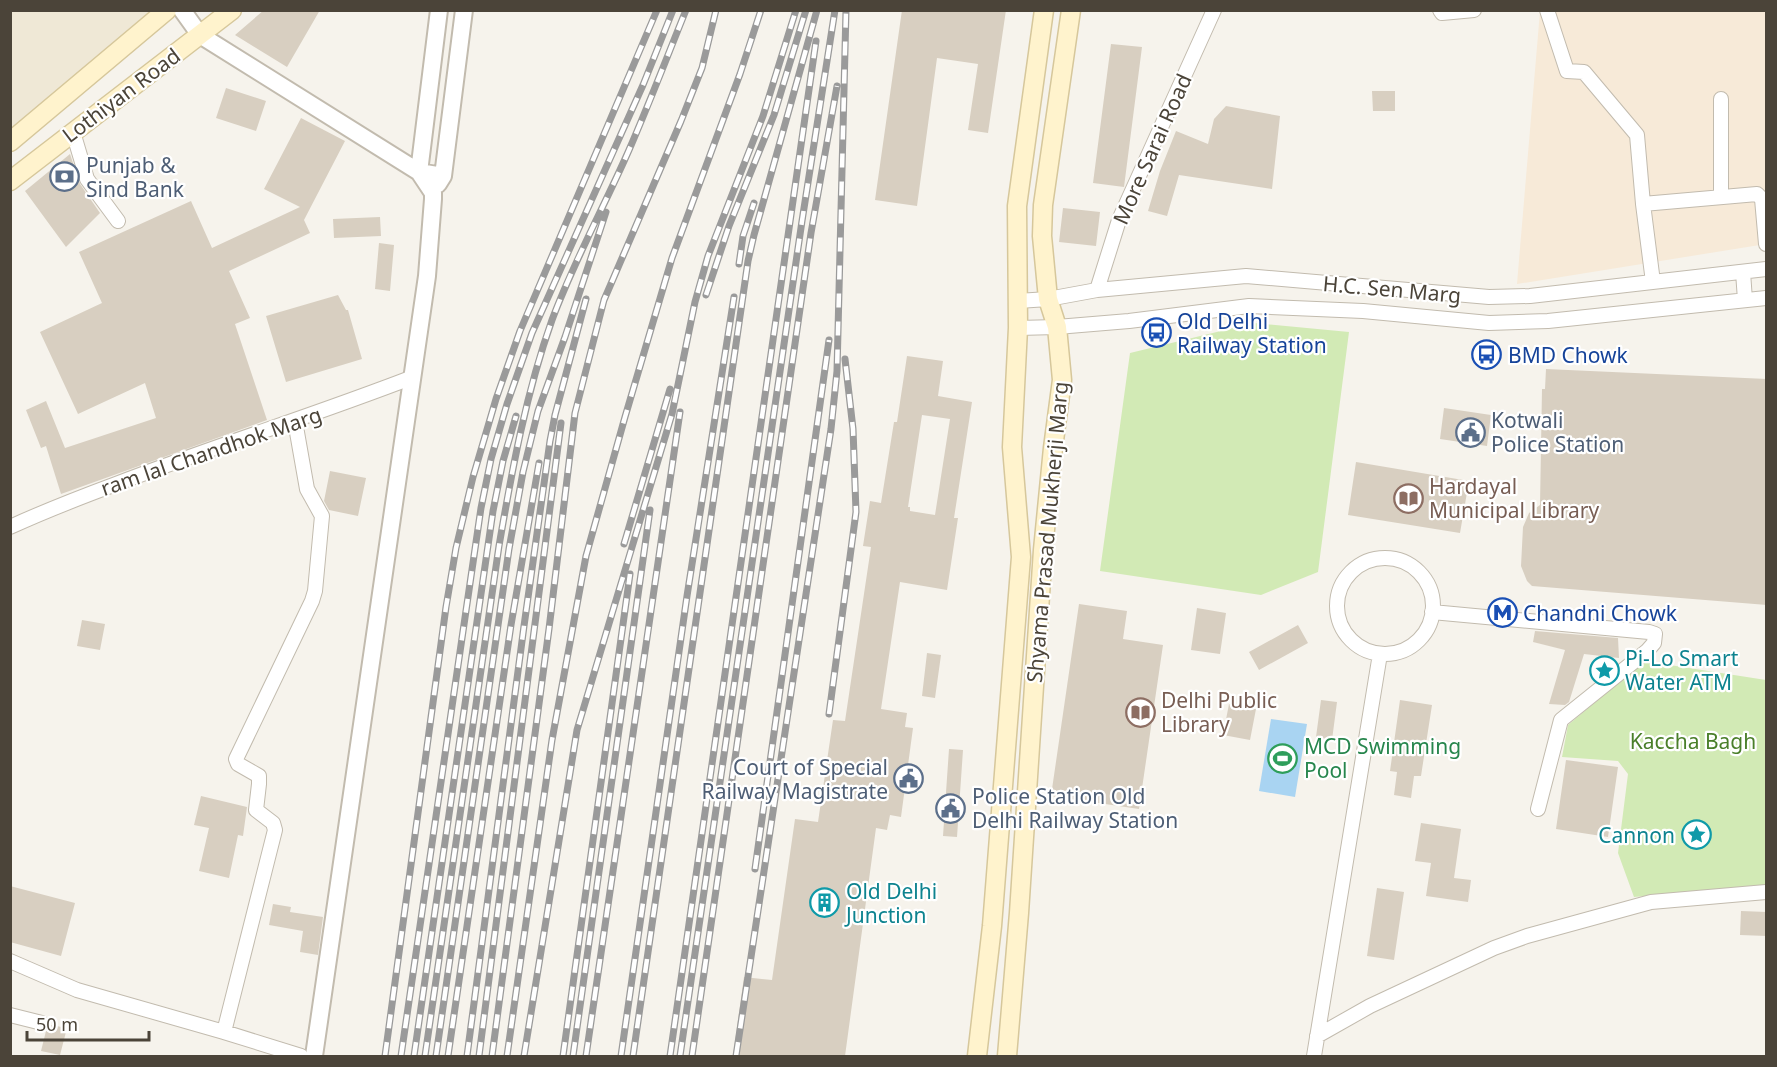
<svg xmlns="http://www.w3.org/2000/svg" width="1777" height="1067" font-family="'Noto Sans',sans-serif">
  <style>
    .commercial { fill: #f7ead8 }
    .education { fill: #efe8d6 }
    .green { fill: #d2eab5 }
    .water { fill: #a9d4f2 }
    .building { fill: #d8cfc1; fill-rule: evenodd }
    .lines { fill: none; stroke-linecap: round; stroke-linejoin: round }
    .minor-casing { stroke: #c2bbae; stroke-width: 16 }
    .tertiary-casing { stroke: #c2bbae; stroke-width: 20 }
    .secondary-casing { stroke: #d6c79b; stroke-width: 21 }
    .minor { stroke: #fff; stroke-width: 14 }
    .tertiary { stroke: #fff; stroke-width: 16 }
    .secondary { stroke: #fff3cd; stroke-width: 18 }
    .rail-casing { stroke: #9a9a9a; stroke-width: 7 }
    .rail { stroke: #fff; stroke-width: 4.5; stroke-dasharray: 14; stroke-linecap: butt }
    .labels { text-anchor: middle; dominant-baseline: central; stroke-width: 4.5; stroke-linejoin: round; paint-order: stroke }
    .street-label { font-size: 21px; fill: #4b4439; stroke: #fff }
    .service-label { font-size: 21px; fill: #4e5e75; stroke: #fff; text-anchor: start }
    .transit-label { font-size: 21px; fill: #164399; stroke: #fff; text-anchor: start }
    .education-label { font-size: 21px; fill: #785e54; stroke: #fff; text-anchor: start }
    .culture-label { font-size: 21px; fill: #0d838f; stroke: #fff; text-anchor: start }
    .park-label { font-size: 21px; fill: #4a7f2a; stroke: #fff }
    .leisure-label { font-size: 21px; fill: #27864d; stroke: #fff; text-anchor: start }
  </style>
  <rect width="100%" height="100%" fill="#f6f3ec"/>
  <path class="commercial" d="M1540,11H1766V244L1517,284Z"/>
  <path class="education" d="M11,11H152L11,130Z"/>
  <path class="green" d="M1254,323L1349,332L1318,572L1261,595L1100,571L1130,353Z
    M1644,661L1766,680V885L1634,897L1618,853L1628,774L1618,761L1562,757L1568,725Z"/>
  <path class="water" d="M1271,719L1307,724L1295,797L1259,791Z"/>
  <path class="building" d="M264,10H320L287,67L235,35Z
    M902,10H1006L988,133L968,130L978,64L937,58L917,206L875,200Z
    M1111,44L1142,47L1124,187L1093,183Z
    M226,88L266,101L256,131L216,118Z
    M1372,91H1395V111H1373Z
    M1226,106L1280,116L1272,189L1179,175L1167,216L1148,211L1160,171L1176,131L1208,144L1214,119Z
    M301,118L345,141L304,220L310,233L229,271L250,318L235,324L267,420L61,494L46,446L41,448L26,410L46,401L65,448L156,418L145,383L78,414L40,332L102,303L79,252L191,201L212,248L300,207L264,189Z
    M70,154L80,184L100,213L66,247L25,191Z
    M1063,208L1100,212L1096,246L1059,242Z
    M380,217L381,236L334,238L333,219Z
    M379,243L394,245L390,291L375,289Z
    M338,295L346,310H348L362,359L286,382L266,316Z
    M907,356L943,361L938,396L972,402L954,518H958L947,590L900,582L881,709L907,713L905,727L913,728L901,817L890,815L887,830L876,828L845,1056H733L744,977L772,980L795,819L818,822L833,720L845,721L871,547L863,546L870,501L881,503L894,422H897ZM922,415L950,419L935,515L910,511V507H908Z
    M1546,369L1767,379V605L1532,586L1527,581L1521,566L1523,527L1529,513L1540,505L1542,389H1545Z
    M1444,408L1491,415L1487,446L1440,439Z
    M1356,462L1469,481L1460,533L1348,515Z
    M330,471L366,478L358,516L329,510L324,501Z
    M1079,604L1127,611L1123,639L1163,645L1139,809L1051,796Z
    M1197,608L1226,613L1220,654L1191,650Z
    M82,620L105,624L100,650L77,646Z
    M1298,625L1308,643L1259,670L1249,652Z
    M1535,631L1618,638L1619,658L1584,654L1569,702L1565,705L1549,704L1565,650L1533,642Z
    M927,653L941,655L935,698L922,696Z
    M1321,700L1337,702L1332,740L1316,737Z
    M1400,700L1432,705L1421,776H1414L1411,798L1394,795L1397,772L1390,771Z
    M1229,704L1256,709L1250,740L1223,735Z
    M949,749L963,750L957,837L943,836Z
    M1566,760L1618,767L1608,837L1556,829Z
    M201,796L247,807L243,836L238,835L229,878L199,871L209,828L194,825Z
    M1421,823L1461,829L1454,878L1471,880L1468,902L1426,896L1431,863L1415,861Z
    M10,886L75,903L61,956L10,942Z
    M1377,888L1404,892L1394,960L1367,956Z
    M273,904L291,907L290,912L323,917L318,955L300,952L303,931L269,925Z
    M1741,911L1767,912V936L1740,935Z
    M51,1025L67,1028L60,1055L41,1051L46,1031Z"/>
  <g class="lines">
    <defs>
      <path id="minor" d="M1440,10L1442,13L1474,10
        M1547,10L1567,71L1584,72L1637,135L1643,204L1653,282
        M73,132L87,179L118,221
        M1721,197V99
        M1643,204L1757,194L1762,199L1766,244
        M1743,272L1745,300
        M1097,290L1119,220L1214,10
        M1018,301L1048,299L1097,290L1246,276L1489,297L1530,296L1766,269
        M1018,328L1057,327L1129,321L1249,306L1363,311L1489,323L1548,321L1766,298
        M10,527C45,511 81,497 116,484C215,446 315,415 413,377
        M1337 606a48 48 0 1 1 96 0a48 48 0 1 1-96 0Z
        M1432,612L1649,632L1655,634L1654,643L1647,651L1561,720L1538,809
        M10,961L77,990L224,1032L301,1056
        M10,1015L42,1023
        M224,1032L275,830L273,823L256,810L259,784V776L238,764L236,759L312,601L315,591L322,516L307,489L295,421
        M1317,1036L1370,1006L1494,948L1527,936L1651,902L1766,892
        M1314,1056L1380,654"/>
      <path id="tertiary" d="M182,10L200,35L419,172L443,176
        M438,184L443,176L464,10
        M314,1056L427,276L433,199V193L419,172L439,10"/>
      <path id="secondary" d="M10,142L167,10
        M10,181L232,10
        M977,1056L992,926L1021,557L1012,447L1018,328L1017,206L1044,10
        M1007,1056L1019,913L1043,550L1053,448L1062,380L1057,327L1048,299L1042,236L1043,205L1071,10"/>
    </defs>
    <use href="#minor" class="minor-casing"/>
    <use href="#tertiary" class="tertiary-casing"/>
    <use href="#secondary" class="secondary-casing"/>
    <use href="#minor" class="minor"/>
    <use href="#tertiary" class="tertiary"/>
    <use href="#secondary" class="secondary"/>
    <defs>
      <path id="rail" d="M739,264L743,236L754,203
        M706,295L729,226L774,115L806,10
        M624,544L670,389
        M829,714L856,512L853,429L845,359
        M755,869L829,340
        M385,1056L446,607L456,548L473,477L496,399L520,331L657,10
        M401,1056L481,508L491,459L507,404L532,333L643,85L673,10
        M414,1056L493,511L503,461L516,416
        M425,1056L499,546C512,470 526,393 552,320C574,261 604,207 629,150C649,104 667,57 686,10
        M436,1056L509,549L523,472L538,411L565,337L606,212
        M448,1056L511,625L539,463
        M467,1056L524,626L550,441L555,415L586,299
        M479,1056L561,423
        M492,1056L549,629L575,413L604,300L681,121L702,68L716,10
        M507,1056L552,740L586,556L625,417L672,258L740,74L761,10
        M524,1056L577,730L672,414L695,302L708,256L763,116L796,10
        M563,1056L630,574
        M573,1056L650,510
        M586,1056L680,412
        M621,1056L687,596L734,297
        M633,1056L748,261L754,235L817,10
        M670,1056L816,41
        M680,1056L802,221L835,10
        M692,1056L811,233L837,86
        M736,1056L831,429L837,371L846,10"/>
    </defs>
    <use href="#rail" class="rail-casing"/>
    <use href="#rail" class="rail"/>
  </g>
  <defs>
    <symbol id="bank-ring" viewBox="-11 -11 22 22"><circle r="9.5" fill="#fff" stroke="#5c6f8a" stroke-width="1.5"/><path d="M-6-4H6V4H-6ZM0-2.3a2.3 2.3 0 1 0 0 4.6a2.3 2.3 0 1 0 0-4.6Z" fill="#5c6f8a"/></symbol>
    <symbol id="bus-ring" viewBox="-11 -11 22 22"><circle r="9.5" fill="#fff" stroke="#1a4fb4" stroke-width="1.5"/><path d="M-5-6H5V4H4V6H2V4H-2V6H-4V4H-5ZM-3.5-4V0h7V-4ZM-3.5 1.2v1.5H-2V1.2ZM2 1.2v1.5H3.5V1.2Z" fill="#1a4fb4"/></symbol>
    <symbol id="civic-ring" viewBox="-11 -11 22 22"><circle r="9.5" fill="#fff" stroke="#5c6f8a" stroke-width="1.5"/><path d="M-.6-6.5H3V-4.5H.6V-3L4-1V1h2V6H-6V1h2V-1L-.6-3ZM-1.2 2.5V6h2.4V2.5Z" fill="#5c6f8a"/></symbol>
    <symbol id="library-ring" viewBox="-11 -11 22 22"><circle r="9.5" fill="#fff" stroke="#8d6e63" stroke-width="1.5"/><path d="M-6-4Q-3-5.5-.7-3.5V5Q-3 3-6 4ZM6-4Q3-5.5 .7-3.5V5Q3 3 6 4Z" fill="#8d6e63"/></symbol>
    <symbol id="metro-ring" viewBox="-11 -11 22 22"><circle r="9.5" fill="#fff" stroke="#1a4fb4" stroke-width="1.5"/><path d="M-5.5 5V-5H-3L0 0L3-5H5.5V5H3V-.5L0 4L-3-.5V5Z" fill="#1a4fb4"/></symbol>
    <symbol id="sight-ring" viewBox="-11 -11 22 22"><circle r="9.5" fill="#fff" stroke="#0f9aa8" stroke-width="1.5"/><path d="M0-6L1.8-2.2L6-1.7L2.9 1.2L3.7 5.4L0 3.3L-3.7 5.4L-2.9 1.2L-6-1.7L-1.8-2.2Z" fill="#0f9aa8"/></symbol>
    <symbol id="stadium-ring" viewBox="-11 -11 22 22"><circle r="9.5" fill="#fff" stroke="#2e9e5b" stroke-width="1.5"/><path d="M0-5a6.5 5 0 1 0 0 10a6.5 5 0 1 0 0-10ZM-3.5-1.8h7v3.6h-7Z" fill="#2e9e5b"/></symbol>
    <symbol id="building-ring" viewBox="-11 -11 22 22"><circle r="9.5" fill="#fff" stroke="#0f9aa8" stroke-width="1.5"/><path d="M-4-6H4V6H1V3H-1V6H-4ZM-2.5-4.3h1.7v1.8h-1.7ZM.8-4.3h1.7v1.8H.8ZM-2.5-1h1.7V.8h-1.7ZM.8-1h1.7V.8H.8Z" fill="#0f9aa8"/></symbol>
  </defs>
  <g fill-rule="evenodd">
    <use href="#bank-ring" x="48" y="160" width="33" height="33"/>
    <use href="#bus-ring" x="1140" y="316" width="33" height="33"/>
    <use href="#bus-ring" x="1470" y="338" width="33" height="33"/>
    <use href="#civic-ring" x="1454" y="416" width="33" height="33"/>
    <use href="#library-ring" x="1392" y="482" width="33" height="33"/>
    <use href="#metro-ring" x="1486" y="596" width="33" height="33"/>
    <use href="#sight-ring" x="1588" y="654" width="33" height="33"/>
    <use href="#library-ring" x="1124" y="696" width="33" height="33"/>
    <use href="#stadium-ring" x="1266" y="742" width="33" height="33"/>
    <use href="#civic-ring" x="892" y="762" width="33" height="33"/>
    <use href="#civic-ring" x="934" y="792" width="33" height="33"/>
    <use href="#sight-ring" x="1680" y="818" width="33" height="33"/>
    <use href="#building-ring" x="808" y="886" width="33" height="33"/>
  </g>
  <g class="labels">
    <g class="street-label">
      <text transform="translate(121 95) rotate(-37)">Lothiyan Road</text>
      <text transform="translate(1152 149) rotate(-66)">More Sarai Road</text>
      <text transform="translate(1392 289) rotate(5)">H.C. Sen Marg</text>
      <text transform="translate(211 451) rotate(-19)">ram lal Chandhok Marg</text>
      <text transform="translate(1047 532) rotate(-85)">Shyama Prasad Mukherji Marg</text>
    </g>
    <g class="service-label">
      <text x="86" y="165">Punjab &amp;<tspan x="86" dy="24">Sind Bank</tspan></text>
      <text x="1491" y="420">Kotwali<tspan x="1491" dy="24">Police Station</tspan></text>
      <text x="888" y="767" text-anchor="end">Court of Special<tspan x="888" dy="24">Railway Magistrate</tspan></text>
      <text x="972" y="796">Police Station Old<tspan x="972" dy="24">Delhi Railway Station</tspan></text>
    </g>
    <g class="transit-label">
      <text x="1177" y="321">Old Delhi<tspan x="1177" dy="24">Railway Station</tspan></text>
      <text x="1508" y="355">BMD Chowk</text>
      <text x="1523" y="613">Chandni Chowk</text>
    </g>
    <g class="education-label">
      <text x="1429" y="486">Hardayal<tspan x="1429" dy="24">Municipal Library</tspan></text>
      <text x="1161" y="700">Delhi Public<tspan x="1161" dy="24">Library</tspan></text>
    </g>
    <g class="culture-label">
      <text x="1625" y="658">Pi-Lo Smart<tspan x="1625" dy="24">Water ATM</tspan></text>
      <text x="1675" y="835" text-anchor="end">Cannon</text>
      <text x="846" y="891">Old Delhi<tspan x="846" dy="24">Junction</tspan></text>
    </g>
    <g class="park-label">
      <text x="1693" y="741">Kaccha Bagh</text>
    </g>
    <g class="leisure-label">
      <text x="1304" y="746">MCD Swimming<tspan x="1304" dy="24">Pool</tspan></text>
    </g>
  </g>
  <rect width="1777" height="1067" fill="none" stroke="#4b4439" stroke-width="24"/>
  <path d="M27 1031v9h122v-9" fill="none" stroke="#4b4439" stroke-width="3"/>
  <text x="36" y="1031" font-size="18" fill="#4b4439" stroke="#ffffff" stroke-width="4.5" paint-order="stroke">50 m</text>
</svg>
